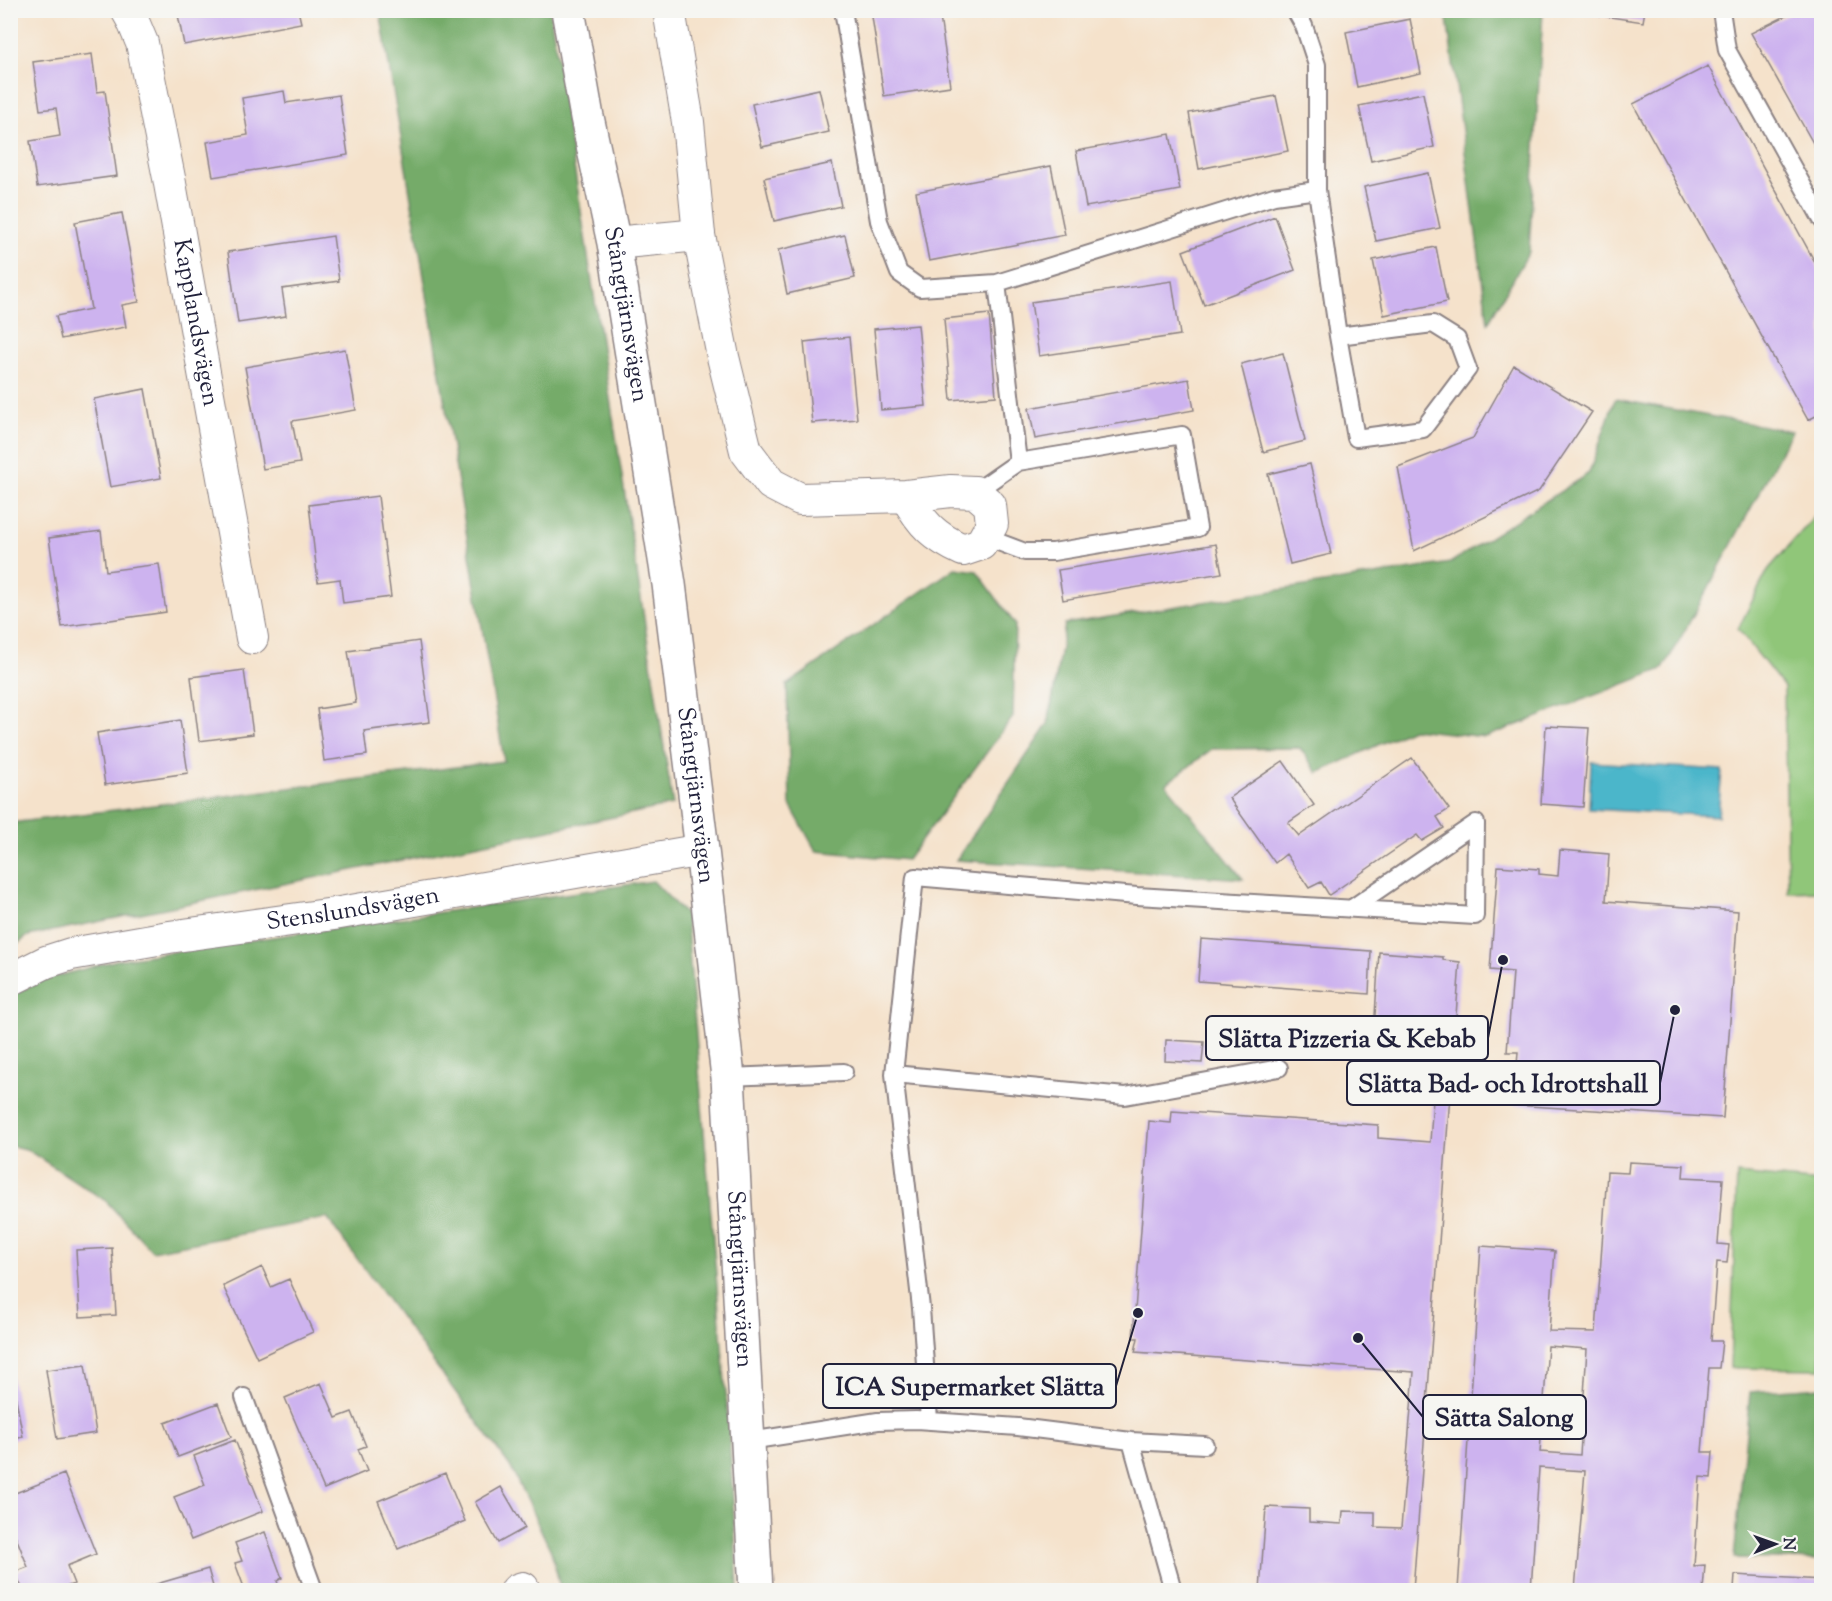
<svg xmlns="http://www.w3.org/2000/svg" width="1832" height="1601" font-family="'Sorts Mill Goudy',serif">
  <style>
    .green { fill: #90c679; stroke: #59745a; stroke-width: 1.5 }
    .forest { fill: #74ab69; stroke: #4b6652; stroke-width: 1.5 }
    .water { fill: #4cb6ca; stroke: #376c82; stroke-width: 1.5 }
    .building { fill: #cdb3ef; fill-rule: evenodd }
    .lines { fill: none; stroke-linecap: round; stroke-linejoin: round }
    .service-casing { stroke: #8c8283; stroke-width: 20 }
    .minor-casing { stroke: #8c8283; stroke-width: 34 }
    .tertiary-casing { stroke: #8c8283; stroke-width: 36 }
    .service { stroke: #fff; stroke-width: 16 }
    .minor { stroke: #fff; stroke-width: 32 }
    .tertiary { stroke: #fff; stroke-width: 33 }
    .labels { text-anchor: middle; dominant-baseline: central; stroke-width: 4.5; stroke-linejoin: round; paint-order: stroke }
    .street-label { font-size: 24px; fill: #22223b; stroke: #f6f6f2 }
    .leader { fill: none; stroke: #22223b; stroke-width: 2 }
    .callout-dot { fill: #22223b; stroke: #f6f6f2; stroke-width: 2 }
    .callout { fill: #f6f6f2; stroke: #22223b; stroke-width: 2 }
    .callout-label { font-size: 26px; text-anchor: middle; font-weight: bold; fill: #22223b }
  </style>
  <rect width="100%" height="100%" fill="#f6f6f2"/>
  <filter id="ink" filterUnits="userSpaceOnUse"><feTurbulence type="fractalNoise" baseFrequency=".0167" numOctaves="2"/><feDisplacementMap in="SourceGraphic" scale="12" xChannelSelector="R" yChannelSelector="G"/><feConvolveMatrix kernelMatrix="1 2 1 2 8 2 1 2 1" color-interpolation-filters="sRGB"/></filter>
  <filter id="wash" filterUnits="userSpaceOnUse"><feTurbulence type="fractalNoise" baseFrequency=".008" numOctaves="4" result="noise"/><feDisplacementMap in="SourceGraphic" scale="24" xChannelSelector="R" yChannelSelector="G"/><feGaussianBlur stdDeviation="1.35" result="paint"/><feColorMatrix in="noise" values="0 0 0 0 0 0 0 0 0 0 0 0 0 0 0 0 0 1.4 0 .05"/><feComposite in="paint" operator="in"/></filter>
  <g filter="url(#wash)">
    <rect width="100%" height="100%" fill="#f5e2cb"/>
    <path class="green" d="M1821,509V891L1788,892L1784,687L1738,629L1768,570Z
      M1737,1174L1821,1182V1369L1730,1368Z"/>
    <path class="forest" d="M380,11H550L673,805L28,936L11,949V823L504,761Z
      M1446,11H1543L1529,252L1488,323Z
      M1615,399L1792,431L1702,600L1663,669L1486,737L1412,729L1318,773L1300,748L1212,749L1166,784L1243,879L956,860L1048,724L1065,624L1450,563L1589,473Z
      M955,568L977,571L1015,624L1013,717L907,860L816,851L790,805L787,685Z
      M653,881L686,915L729,1430L738,1590H561L551,1551L510,1466L327,1218L152,1251L106,1201L26,1149L11,1146V996L40,981L117,960Z
      M1821,1387V1560L1734,1558L1750,1392Z"/>
    <path class="water" d="M1591,762L1722,770L1718,816L1589,809Z"/>
    <g id="blocks">
      <path class="building" d="M177,10H298L301,23L184,45Z
        M871,10H939L950,86L884,96Z
        M1564,10H1645L1643,22Z
        M1798,10H1822V159L1751,33Z
        M1410,19L1421,73L1357,87L1346,32Z
        M92,54L97,92L105,91L117,176L37,187L30,141L60,136L56,108L40,110L33,62Z
        M1708,66L1822,275V413L1808,420L1633,104Z
        M819,89L829,132L762,147L752,104Z
        M284,91L286,103L339,95L348,155L213,177L207,142L248,135L242,98Z
        M1423,93L1434,147L1371,161L1359,106Z
        M1276,96L1288,151L1199,169L1189,113Z
        M1170,134L1180,190L1086,207L1076,151Z
        M832,163L841,206L774,221L764,178Z
        M1051,166L1065,235L929,261L916,192Z
        M1428,173L1440,228L1376,241L1364,187Z
        M122,213L139,302L122,305L126,327L61,339L56,316L91,309L75,222Z
        M1275,216L1295,270L1204,305L1183,251Z
        M845,235L855,278L787,294L778,250Z
        M333,236L339,281L282,289L286,316L238,323L228,252Z
        M1436,247L1447,302L1384,315L1373,260Z
        M1172,281L1180,335L1039,356L1031,302Z
        M989,314L996,396L951,400L944,319Z
        M918,325L926,406L881,410L874,329Z
        M849,337L857,419L812,423L804,342Z
        M345,349L356,410L292,421L300,463L263,469L245,367Z
        M1283,353L1305,441L1263,452L1241,364Z
        M1514,365L1592,412L1539,491L1414,551L1398,467L1473,438Z
        M1189,379L1194,410L1035,439L1029,408Z
        M145,389L161,478L110,487L94,399Z
        M1310,464L1331,554L1290,564L1268,474Z
        M378,496L391,597L343,603L340,579L318,582L309,505Z
        M101,531L106,571L159,564L166,612L62,627L49,538Z
        M1216,544L1222,573L1063,600L1058,570Z
        M419,641L430,722L364,731L367,755L324,761L317,709L356,703L348,651Z
        M244,670L253,734L199,741L191,677Z
        M180,720L188,773L105,785L97,733Z
        M1546,726L1589,728L1583,807L1541,804Z
        M1412,758L1449,809L1437,817L1444,828L1422,841L1417,835L1329,895L1321,882L1309,888L1286,854L1275,863L1229,798L1283,761L1314,805L1288,823L1299,836Z
        M1560,850L1609,854L1606,901L1738,911L1723,1118L1514,1105L1518,1052H1507L1513,972L1490,970L1498,866L1539,869V874L1558,876Z
        M1201,939L1371,951L1369,994L1198,981Z
        M1379,952L1443,957V960L1460,962L1413,1590H1260L1266,1507L1309,1509V1522L1342,1524L1343,1511L1375,1512V1527L1401,1528L1414,1372L1135,1352L1138,1338H1133L1149,1121L1171,1123L1172,1111L1378,1125V1138L1430,1142L1433,1099L1370,1094Z
        M1166,1040L1204,1042L1202,1063L1165,1061Z
        M1629,1162L1684,1165L1683,1177L1723,1179L1718,1244L1729,1245L1727,1263L1717,1262L1711,1341H1722L1719,1368H1709L1702,1452H1713L1711,1478L1700,1477L1694,1566L1705,1565L1703,1590H1575L1585,1471L1539,1468L1531,1590H1458L1481,1246L1555,1251L1549,1331L1596,1332L1607,1172L1628,1173ZM1548,1346L1587,1349L1580,1455L1540,1452Z
        M112,1248L116,1315L80,1317L76,1250Z
        M262,1267L271,1287L289,1279L313,1332L257,1358L223,1286Z
        M85,1365L96,1433L57,1439L46,1370Z
        M12,1377L23,1437L10,1440V1378Z
        M321,1383L336,1418L352,1412L366,1446L358,1449L367,1471L324,1489L285,1398Z
        M218,1403L231,1437L178,1457L165,1423Z
        M235,1440L263,1511L191,1540L174,1497L205,1485L194,1456Z
        M445,1473L465,1521L398,1549L378,1501Z
        M64,1474L96,1554L67,1566L74,1584L57,1590H23L15,1572L28,1567L10,1522V1495Z
        M501,1487L525,1528L498,1543L475,1502Z
        M265,1532L282,1578L277,1581L280,1590H245L235,1563L242,1561L235,1543Z
        M208,1569L214,1590H136Z
        M1735,1575L1822,1580V1590H1734Z"/>
    </g>
  </g>
  <g filter="url(#ink)">
    <use href="#blocks" fill-opacity="0" stroke="#8c8283" stroke-width="1.5"/>
    <g class="lines">
      <defs>
        <path id="service" d="M843,10L879,221L899,273L920,288L997,283L1274,196L1317,190
          M1295,10L1304,26L1317,65V190L1338,336L1356,438L1423,429L1468,369L1457,339L1433,324L1338,336
          M1721,10L1727,50L1822,220
          M997,283L1018,462
          M975,492L1018,462L1182,435L1198,528L1053,552H1025L985,537
          M894,1074L1125,1096L1279,1068
          M728,1077L844,1072
          M244,1397L314,1590
          M929,1420L921,1308L894,1074L915,877L1137,896L1475,916L1476,823L1352,908
          M749,1441L878,1421L916,1420L1018,1427L1131,1441L1205,1445
          M1131,1441L1173,1590"/>
        <g id="minor">
          <path id="s1" d="M127,10L132,19L142,43L169,178L252,638"/>
          <path d="M669,10L688,122L699,235L723,357L746,451L771,484L800,499L906,496L951,491L975,492L990,505L992,524L981,544L963,550C934,537 922,524 906,496"/>
          <path d="M614,243L699,235"/>
          <path id="s2" d="M10,980L46,962L71,954L169,937L334,914L702,850"/>
          <path d="M517,1590L523,1588"/>
        </g>
        <g id="tertiary">
          <path id="s3" d="M568,10L587,117L614,243L669,584L702,850L728,1077L756,1590"/>
        </g>
      </defs>
      <use href="#service" class="service-casing"/>
      <use href="#minor" class="minor-casing"/>
      <use href="#tertiary" class="tertiary-casing"/>
      <use href="#service" class="service"/>
      <use href="#minor" class="minor"/>
      <use href="#tertiary" class="tertiary"/>
    </g>
  </g>
  <g class="labels">
    <g class="street-label">
      <text stroke="none"><textPath href="#s3" startOffset="310">Stångtjärnsvägen</textPath></text>
      <text stroke="none"><textPath href="#s1" startOffset="321">Kapplandsvägen</textPath></text>
      <text stroke="none"><textPath href="#s3" startOffset="796">Stångtjärnsvägen</textPath></text>
      <text stroke="none"><textPath href="#s2" startOffset="352">Stenslundsvägen</textPath></text>
      <text stroke="none"><textPath href="#s3" startOffset="1282">Stångtjärnsvägen</textPath></text>
    </g>
  </g>
  <path class="leader" d="M1503 960L1488 1038M1675 1010L1660 1083M1138 1313L1116 1386M1358 1338L1423 1417"/>
  <g class="callout-dot">
    <circle cx="1503" cy="960" r="6"/>
    <circle cx="1675" cy="1010" r="6"/>
    <circle cx="1138" cy="1313" r="6"/>
    <circle cx="1358" cy="1338" r="6"/>
  </g>
  <g class="callout">
    <rect x="1206" y="1016" width="282" height="44" rx="6"/>
    <rect x="1347" y="1061" width="313" height="44" rx="6"/>
    <rect x="823" y="1364" width="293" height="44" rx="6"/>
    <rect x="1423" y="1395" width="163" height="44" rx="6"/>
  </g>
  <g class="callout-label">
    <text x="1347" y="1047">Slätta Pizzeria &amp; Kebab</text>
    <text x="1503" y="1092">Slätta Bad- och Idrottshall</text>
    <text x="970" y="1395">ICA Supermarket Slätta</text>
    <text x="1504" y="1426">Sätta Salong</text>
  </g>
  <rect width="1832" height="1601" fill="none" stroke="#f6f6f2" stroke-width="36"/>
  <g transform="translate(1775 1544) rotate(89)" stroke="#f6f6f2" stroke-width="4.5" paint-order="stroke">
  <path d="M0-4.5L10 22L0 15L-10 22Z" fill="#22223b"/>
  <text y="-9" font-size="16" font-weight="bold" text-anchor="middle" fill="#22223b">N</text>
  </g>
</svg>
